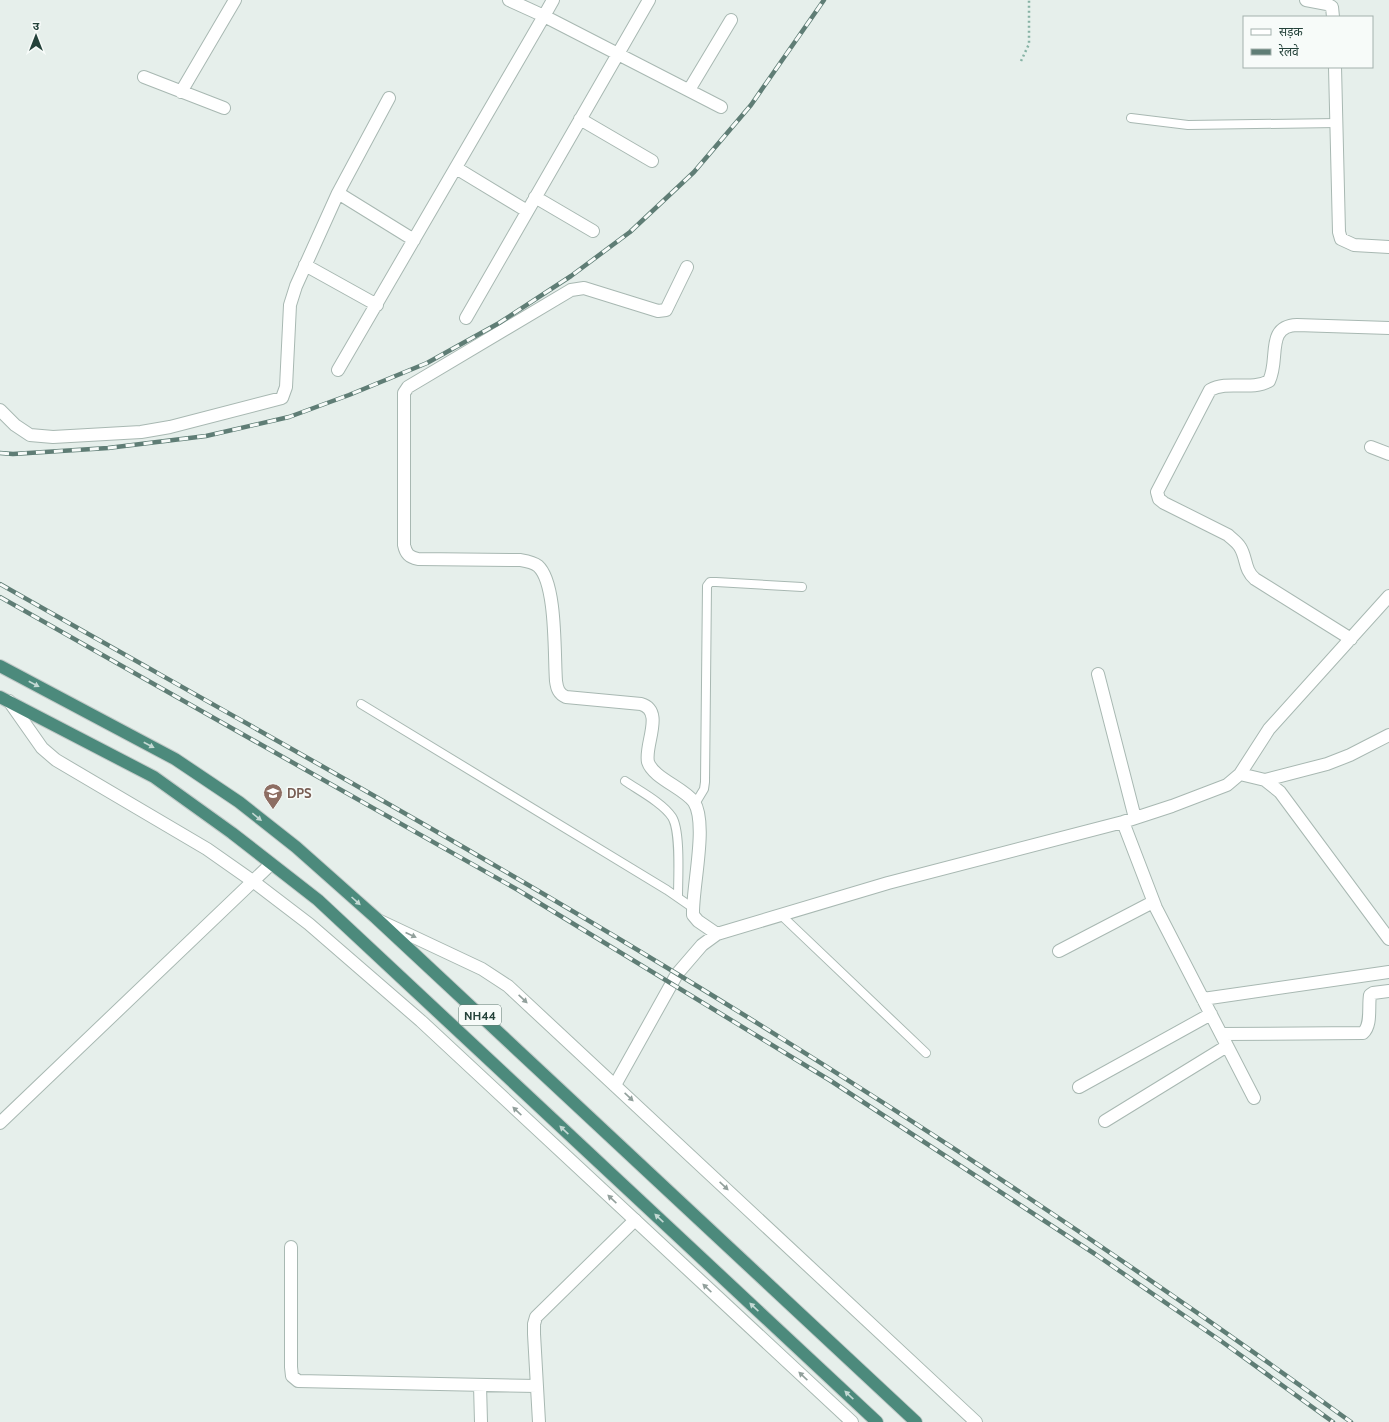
<svg xmlns="http://www.w3.org/2000/svg" width="1389" height="1422" font-family="Cabin,'Noto Sans Devanagari',sans-serif">
  <style>
    .lines { fill: none; stroke-linecap: round; stroke-linejoin: round }
    .service-casing { stroke: #a8b8b2; stroke-width: 10 }
    .minor-casing { stroke: #a8b8b2; stroke-width: 14 }
    .tertiary-casing { stroke: #a8b8b2; stroke-width: 14 }
    .trunk-casing { stroke: #c2cac8; stroke-width: 14 }
    .path { stroke: #86b3a5; stroke-width: 2.5; stroke-dasharray: 2 3; stroke-linecap: butt }
    .service { stroke: #fff; stroke-width: 8 }
    .minor { stroke: #fff; stroke-width: 12 }
    .tertiary { stroke: #fff; stroke-width: 12 }
    .trunk { stroke: #4c8a7c; stroke-width: 12 }
    .rail-casing { stroke: #5f7d75; stroke-width: 4.5 }
    .rail { stroke: #f7fbf9; stroke-width: 3; stroke-dasharray: 9; stroke-linecap: butt }
    .oneway { fill: #c4d9d4 }
    .oneway2 { fill: #92a09c }
    .labels { text-anchor: middle; dominant-baseline: central; stroke-width: 3; stroke-linejoin: round; paint-order: stroke }
    .shield { fill: #f7fbf9; stroke: #637a73; stroke-width: 1 }
    .shield-label { font-size: 12px; font-weight: bold; fill: #24423a }
    .education-label { font-size: 13px; font-weight: bold; fill: #785e54; stroke: #f7fbf9; text-anchor: start }
  </style>
  <rect width="100%" height="100%" fill="#e6efeb"/>
  <g class="lines">
    <defs>
      <path id="service" d="M1131,118L1188,125L1337,123
        M361,704L667,890L693,908
        M625,781C638,790 663,803 672,817C681,831 678,879 678,897
        M695,804L704,789L705,782L707,586L710,582H716L802,587
        M781,915L926,1053"/>
      <path id="minor" d="M553,0L544,16L721,107
        M1306,0L1327,4L1332,7L1333,17
        M1335,67L1339,232L1341,239L1354,245L1389,247
        M144,77L224,108
        M689,90L731,20
        M181,92L235,0
        M389,98L338,193L414,240
        M580,119L652,161
        M456,168L527,211
        M535,197L593,231
        M305,265L377,305
        M687,267L666,310L658,311L584,288L571,290L408,387L404,393V545C406,554 409,557 418,559L520,560C526,561 533,562 538,566C557,583 554,655 556,681C557,689 559,694 566,697L641,704C665,711 644,745 648,762C653,778 684,788 694,802C708,824 692,888 693,915L698,921L717,934
        M466,318L649,0
        M338,370L544,16L509,0
        M0,410L15,425L30,435L53,437L141,432L170,427L282,398L286,387L290,305L296,286L338,193
        M1371,447L1389,454
        M1351,639L1255,579C1244,570 1247,558 1240,547C1237,542 1232,539 1228,535L1164,503L1159,499L1157,492L1210,390C1228,380 1251,391 1269,381C1280,359 1265,326 1297,325L1389,328
        M1098,674L1135,818
        M1240,774L1265,780L1280,792L1389,939
        M1265,780L1327,764L1350,755L1389,735
        M1123,822L1156,908L1254,1098
        M1059,951L1153,902
        M1203,999L1389,972
        M1221,1034L1363,1033C1372,1025 1368,1007 1370,995L1373,993L1389,991
        M615,1085L677,974L702,945L717,934L888,883L1123,822L1172,806L1227,785L1240,774L1269,729L1389,596
        M1079,1087L1211,1014
        M1105,1121L1227,1046
        M0,1123L271,864
        M291,1247V1367L292,1376L298,1381L537,1386
        M480,1385L481,1422
        M539,1422L534,1334V1324L536,1317L635,1220"/>
      <path id="tertiary" d="M9,701L42,748L56,760L207,849L254,882L309,924L421,1021L852,1422
        M380,921L482,969L508,986L976,1422"/>
      <path id="trunk" d="M0,666L175,759L239,802L296,847L376,918L916,1422
        M0,697L154,777L232,833L318,900L877,1422"/>
    </defs>
    <use href="#service" class="service-casing"/>
    <use href="#minor" class="minor-casing"/>
    <use href="#tertiary" class="tertiary-casing"/>
    <use href="#trunk" class="trunk-casing"/>
    <path class="path" d="M1021,61L1029,44V0"/>
    <use href="#service" class="service"/>
    <use href="#minor" class="minor"/>
    <use href="#tertiary" class="tertiary"/>
    <use href="#trunk" class="trunk"/>
    <defs>
      <path id="rail" d="M0,453L13,454L108,448L206,436L289,417L349,395L427,363L499,323L571,276L630,232L694,172L751,105L824,0
        M0,584C227,713 456,839 679,975C909,1115 1133,1264 1351,1422
        M0,597L518,890L831,1081L1095,1254L1221,1341L1333,1422"/>
    </defs>
    <use href="#rail" class="rail-casing"/>
    <use href="#rail" class="rail"/>
  </g>
  <defs><path id="oneway-solid" d="M-6-.8H1V-3.2L6.5 0L1 3.2V.8H-6Z"/></defs>
  <g class="oneway">
    <use href="#oneway-solid" transform="translate(34 684) rotate(28)"/>
    <use href="#oneway-solid" transform="translate(149 745) rotate(28)"/>
    <use href="#oneway-solid" transform="translate(257 817) rotate(39)"/>
    <use href="#oneway-solid" transform="translate(356 901) rotate(42)"/>
    <use href="#oneway-solid" transform="translate(564 1130) rotate(-137)"/>
    <use href="#oneway-solid" transform="translate(659 1218) rotate(-137)"/>
    <use href="#oneway-solid" transform="translate(754 1307) rotate(-137)"/>
    <use href="#oneway-solid" transform="translate(849 1395) rotate(-137)"/>
  </g>
  <g class="oneway2">
    <use href="#oneway-solid" transform="translate(411 935) rotate(25)"/>
    <use href="#oneway-solid" transform="translate(523 999) rotate(43)"/>
    <use href="#oneway-solid" transform="translate(629 1097) rotate(43)"/>
    <use href="#oneway-solid" transform="translate(517 1111) rotate(-137)"/>
    <use href="#oneway-solid" transform="translate(724 1186) rotate(43)"/>
    <use href="#oneway-solid" transform="translate(612 1199) rotate(-137)"/>
    <use href="#oneway-solid" transform="translate(707 1288) rotate(-137)"/>
    <use href="#oneway-solid" transform="translate(803 1376) rotate(-137)"/>
  </g>
  <defs>
    <symbol id="school-pin" viewBox="-11 -11 22 30"><path d="M0 17L-7.5 6A9.5 9.5 0 1 1 7.5 6Z" fill="#8d6e63" stroke="#f7fbf9"/><path d="M0-5L7-2L0 1L-7-2ZM-4 1L0 2.5L4 1V4Q0 6-4 4Z" fill="#fff"/></symbol>
  </defs>
  <g fill-rule="evenodd">
    <use href="#school-pin" x="262" y="782" width="22" height="30"/>
  </g>
  <g class="labels">
    <rect class="shield" x="459" y="1005" width="42" height="20" rx="3"/>
    <g class="shield-label">
      <text x="480" y="1015">NH44</text>
    </g>
    <g class="education-label">
      <text x="287" y="793">DPS</text>
    </g>
  </g>
  <rect x="1243" y="16" width="130" height="52" fill="#f7fbf9" stroke="#a3b1ad"/>
  <rect x="1251" y="29" width="20" height="6" fill="#ffffff" stroke="#a3b1ad"/>
  <text x="1279" y="36" font-size="12" fill="#24423a">सड़क</text>
  <rect x="1251" y="49" width="20" height="6" fill="#5f7d75" stroke="#a3b1ad"/>
  <text x="1279" y="56" font-size="12" fill="#24423a">रेलवे</text>
  <g transform="translate(36 36)" stroke="#f7fbf9" stroke-width="3" paint-order="stroke">
  <path d="M0-3L7 15L0 10L-7 15Z" fill="#24423a"/>
  <text y="-6" font-size="11" font-weight="bold" text-anchor="middle" fill="#24423a">उ</text>
  </g>
</svg>
